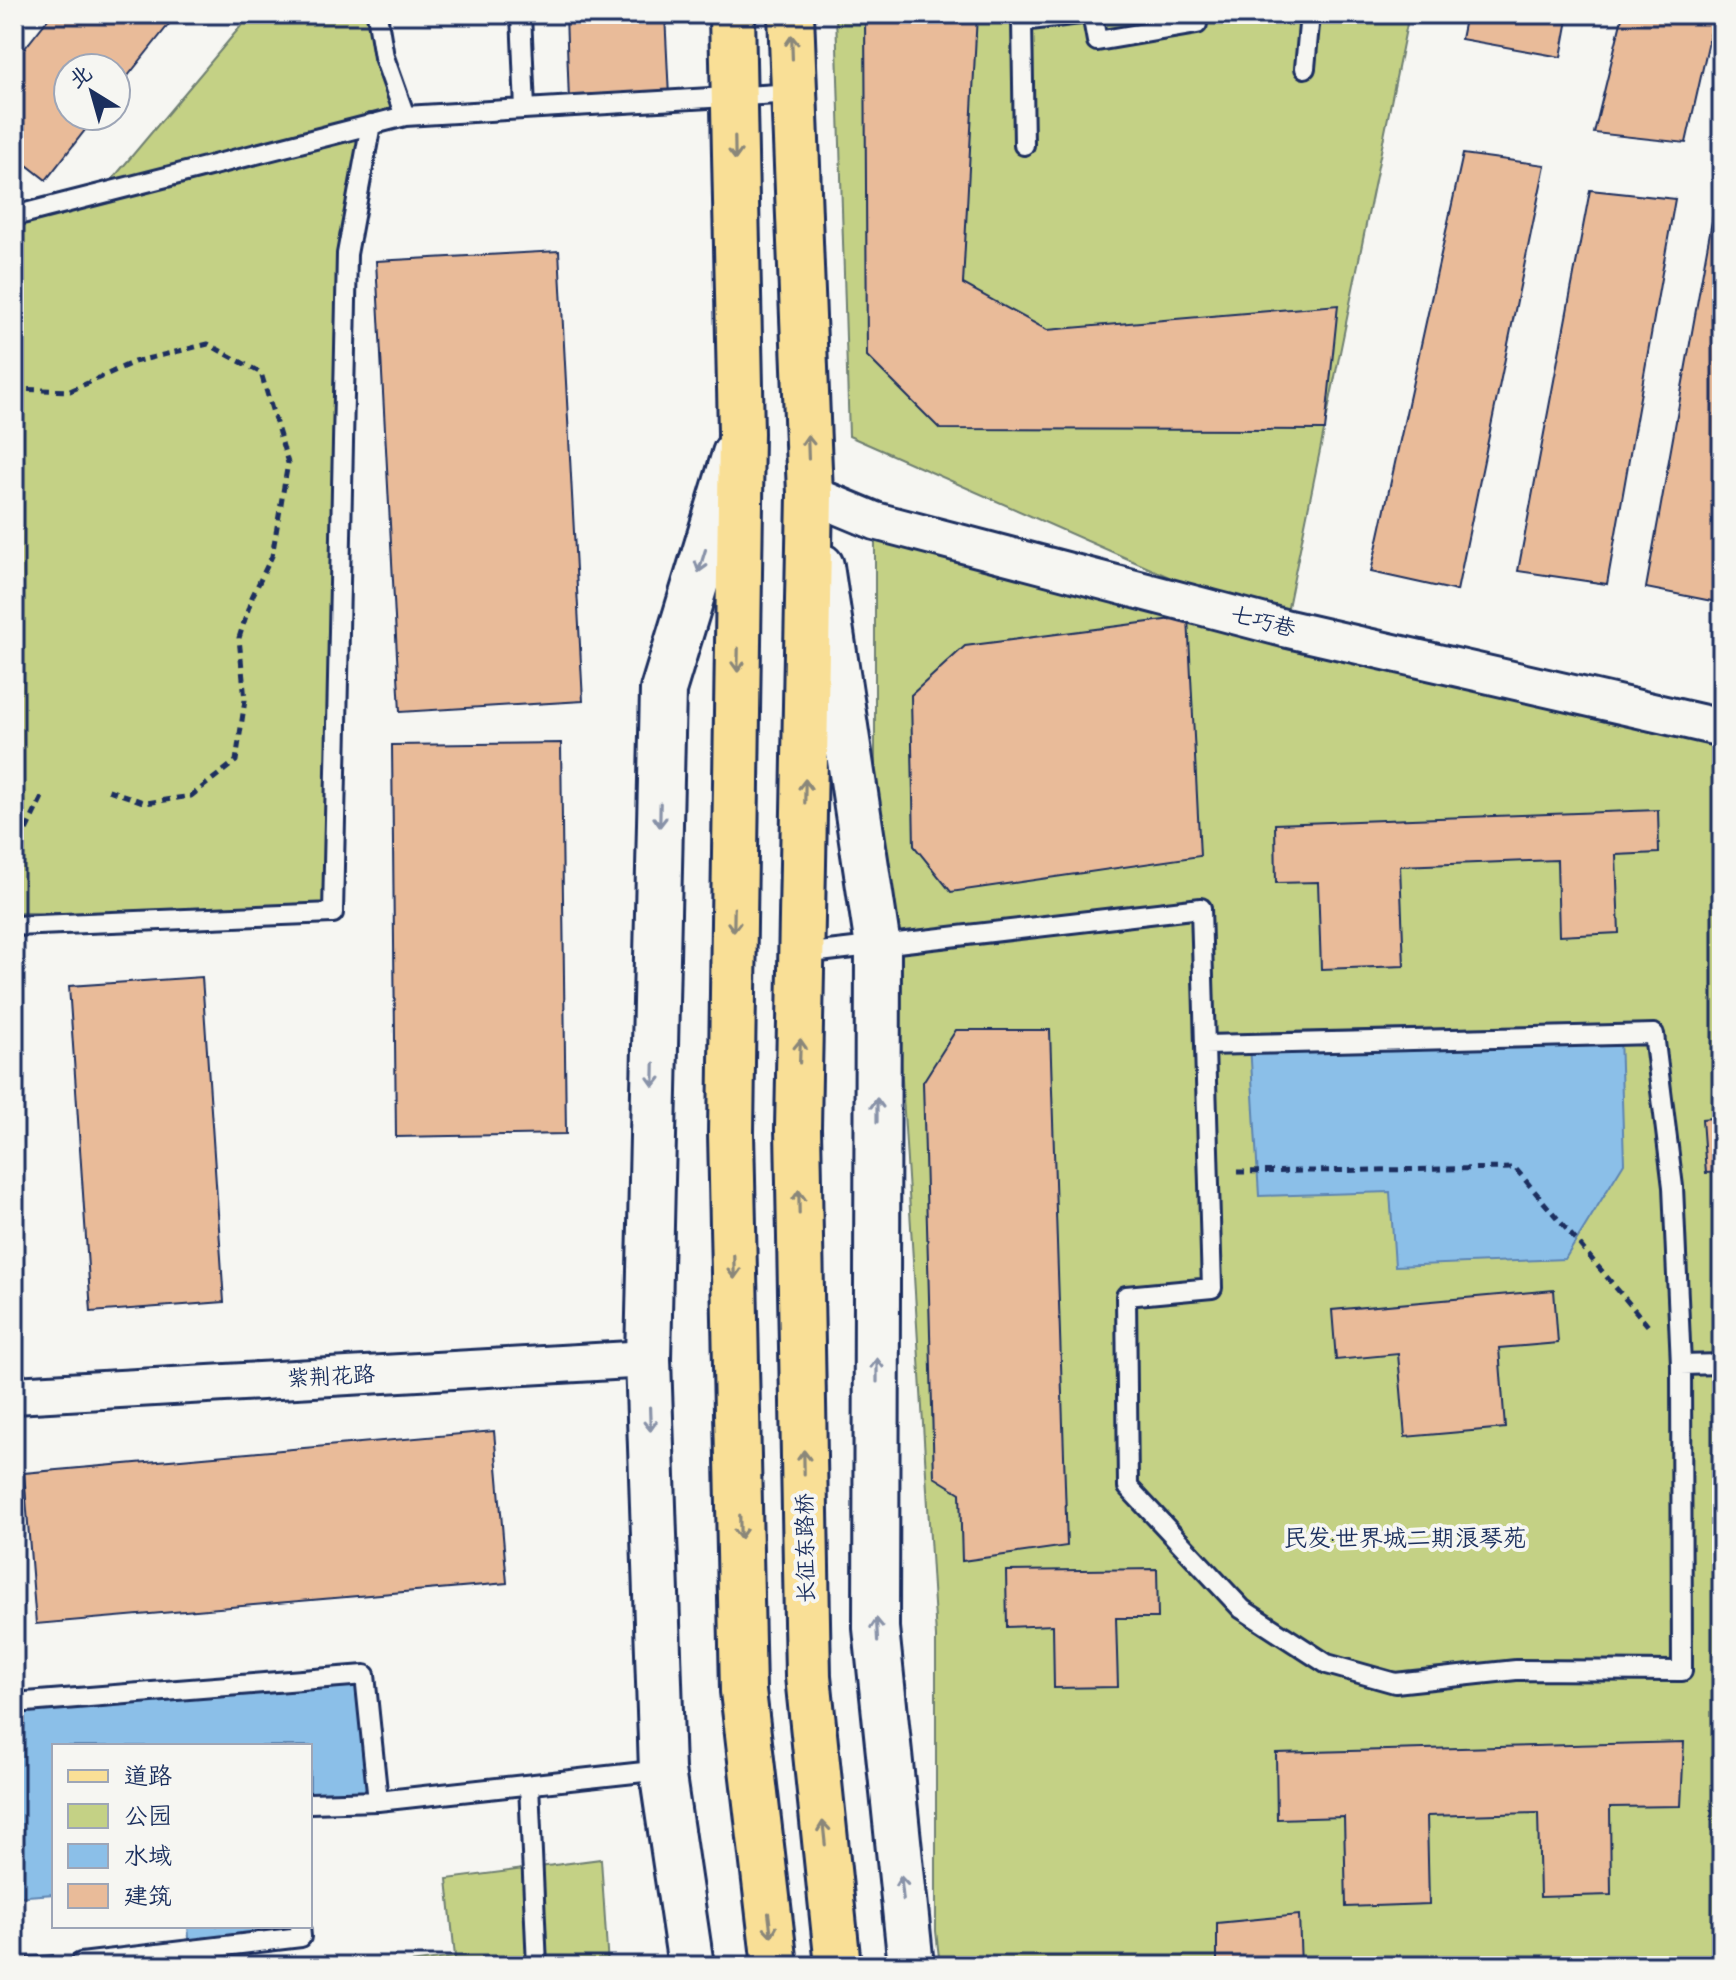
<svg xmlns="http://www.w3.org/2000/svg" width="1736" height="1980" font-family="'Architects Daughter','LXGW WenKai TC',sans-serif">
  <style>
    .green { fill: #c4d185; stroke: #708072; stroke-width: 2 }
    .water { fill: #8bbfe8; stroke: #5e85b1; stroke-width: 2 }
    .building { fill: #e9bb99; stroke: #1b2f5e; stroke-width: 2 }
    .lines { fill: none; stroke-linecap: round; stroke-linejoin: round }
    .lane-casing { stroke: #1b2f5e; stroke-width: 24 }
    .street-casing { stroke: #1b2f5e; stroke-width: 42 }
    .secondary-casing { stroke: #1b2f5e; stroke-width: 50 }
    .primary-casing { stroke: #1b2f5e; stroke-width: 50 }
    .path { stroke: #1b2f5e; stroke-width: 5; stroke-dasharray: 8 6; stroke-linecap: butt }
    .lane { stroke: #f6f6f2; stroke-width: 18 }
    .street { stroke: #f6f6f2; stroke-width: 36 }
    .secondary { stroke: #f6f6f2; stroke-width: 44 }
    .primary { stroke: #f9df96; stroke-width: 44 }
    .oneway { stroke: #8a877a }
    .oneway2 { stroke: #8892a8 }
    .labels { text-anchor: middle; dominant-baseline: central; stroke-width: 8; stroke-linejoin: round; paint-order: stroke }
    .street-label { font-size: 22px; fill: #1b2f5e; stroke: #f6f6f2 }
    .neighbourhood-label { font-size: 24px; fill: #1b2f5e; stroke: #f6f6f2 }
  </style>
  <rect width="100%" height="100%" fill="#f6f6f2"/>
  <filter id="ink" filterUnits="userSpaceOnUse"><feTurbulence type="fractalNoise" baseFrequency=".0125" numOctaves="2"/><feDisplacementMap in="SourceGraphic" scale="16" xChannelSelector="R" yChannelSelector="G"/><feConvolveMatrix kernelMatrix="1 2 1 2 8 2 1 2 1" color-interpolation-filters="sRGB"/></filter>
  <g filter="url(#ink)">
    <path class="green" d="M251,14H377L405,116L368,145L347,254L333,913H14V216L100,194Z
      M836,14H1409L1284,627L1722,728V1966H940L936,1931V1637L899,1030L875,807V521L1278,625L849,436Z
      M601,1859L608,1966H388L455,1957L447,1879Z"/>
    <path class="water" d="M1620,1035L1624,1163L1565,1259L1395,1266L1390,1192L1259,1196L1250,1044Z
      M365,1675L378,1801L310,1803V1746H54V1894L14,1897V1703Z
      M188,1926H300L301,1937L190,1950Z"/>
    <path class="building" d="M52,14H177L116,91V68H68V116H96L46,180L14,155V62Z
      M566,14H665L669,97L569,102Z
      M865,14H977L963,284L1047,330L1338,305L1325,430L940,429L867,356Z
      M1466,14H1569L1561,57L1461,39Z
      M1623,14H1715L1686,143L1594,133Z
      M1463,154L1545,165L1457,591L1371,572Z
      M1590,190L1675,199L1607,584L1518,571Z
      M1717,193H1722V603L1646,588Z
      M559,251L583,701L400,712L376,261Z
      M1188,617L1200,856L951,892L914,846L911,695L965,646Z
      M561,743L566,1134L396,1137L392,745Z
      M1658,810L1659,853L1616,855L1619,933L1559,936L1557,860L1400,866L1404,966L1321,969L1318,882L1276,883L1275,824Z
      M202,977L224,1302L91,1312L69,986Z
      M956,1030H1050L1067,1546L962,1561L960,1493L934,1477L923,1082Z
      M1722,1117V1172L1706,1173L1702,1119Z
      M1554,1290L1558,1343L1499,1348L1505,1428L1405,1437L1398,1354L1336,1360L1332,1310Z
      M494,1431L507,1583L36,1624L24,1473Z
      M1157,1569L1158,1618H1116L1118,1687L1054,1688L1053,1625L1007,1627L1006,1571Z
      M1684,1742L1681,1806L1610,1807L1611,1895L1540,1897L1538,1813L1427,1816L1429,1904L1346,1907L1344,1817L1277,1819L1276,1753Z
      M1299,1915L1301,1966H1217V1923Z
      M53,1955L54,1966H14V1958Z"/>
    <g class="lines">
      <defs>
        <path id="lane" d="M377,14L384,57L405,116
          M521,14L525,109
          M1092,14L1097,41L1197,24L1196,14
          M1305,68L1310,14
          M1024,145L1022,21L1080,14
          M14,216L405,116L794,93
          M14,926L333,913L347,254L371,124
          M802,954L1201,908C1205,1035 1208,1161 1212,1288L1126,1296L1128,1487L1242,1609L1327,1664L1395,1683L1516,1670L1682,1671L1681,1365L1673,1187L1654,1034L1205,1045
          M1681,1365L1722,1364
          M14,1703L365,1675L378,1801L662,1770
          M529,1785L537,1966
          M310,1803L378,1801
          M82,1966L81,1963L301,1937L300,1926"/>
        <path id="street" d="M810,494L875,521L1284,628L1722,728
          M14,1395L648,1359"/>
        <path id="secondary" d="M821,566L878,947L876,1628L911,1966
          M691,1966L662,1770L648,1359L663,690L735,454"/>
        <path id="primary" d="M732,14L741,433L731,1133L743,1691L775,1966
          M791,14L810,494L798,1128L808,1676L838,1966"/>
      </defs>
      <use href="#lane" class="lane-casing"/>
      <use href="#street" class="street-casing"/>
      <use href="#secondary" class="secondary-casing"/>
      <use href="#primary" class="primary-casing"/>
      <path class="path" d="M14,389L70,391L134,362L208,344L261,373L288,463L272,556L252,597L239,638L245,700L236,761L191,796L146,803L103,788
        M14,855L44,793
        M1237,1172L1515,1168L1649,1327"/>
      <use href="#lane" class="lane"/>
      <use href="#street" class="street"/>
      <use href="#secondary" class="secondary"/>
      <use href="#primary" class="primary"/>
    </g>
    <defs><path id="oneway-shaft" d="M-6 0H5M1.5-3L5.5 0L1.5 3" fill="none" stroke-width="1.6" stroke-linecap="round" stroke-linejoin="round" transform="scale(2)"/></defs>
    <g class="oneway">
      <use href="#oneway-shaft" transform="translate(792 47) rotate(-92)"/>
      <use href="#oneway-shaft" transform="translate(735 148) rotate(89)"/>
      <use href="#oneway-shaft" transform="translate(808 447) rotate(-92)"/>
      <use href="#oneway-shaft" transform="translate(738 660) rotate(91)"/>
      <use href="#oneway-shaft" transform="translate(805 791) rotate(-89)"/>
      <use href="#oneway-shaft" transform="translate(734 920) rotate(91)"/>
      <use href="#oneway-shaft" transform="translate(800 1051) rotate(-88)"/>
      <use href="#oneway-shaft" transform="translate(799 1202) rotate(-91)"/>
      <use href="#oneway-shaft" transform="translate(734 1267) rotate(89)"/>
      <use href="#oneway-shaft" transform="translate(804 1462) rotate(-91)"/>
      <use href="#oneway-shaft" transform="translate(740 1527) rotate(89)"/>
      <use href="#oneway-shaft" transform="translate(824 1833) rotate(-96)"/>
      <use href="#oneway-shaft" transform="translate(770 1925) rotate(83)"/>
    </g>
    <g class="oneway2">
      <use href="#oneway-shaft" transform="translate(702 561) rotate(107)"/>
      <use href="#oneway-shaft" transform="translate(660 815) rotate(91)"/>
      <use href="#oneway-shaft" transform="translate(654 1075) rotate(91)"/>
      <use href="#oneway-shaft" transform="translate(877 1110) rotate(-90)"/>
      <use href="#oneway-shaft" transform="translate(877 1370) rotate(-90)"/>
      <use href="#oneway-shaft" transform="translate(650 1419) rotate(88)"/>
      <use href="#oneway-shaft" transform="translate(877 1630) rotate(-93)"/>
      <use href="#oneway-shaft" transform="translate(902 1888) rotate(-96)"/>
    </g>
  </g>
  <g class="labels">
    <g class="street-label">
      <text transform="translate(1263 622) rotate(14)">七巧巷</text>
      <text transform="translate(331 1377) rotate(-3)">紫荆花路</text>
      <text transform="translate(806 1548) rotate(-91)">长征东路桥</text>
    </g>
    <g class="neighbourhood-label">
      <text x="1405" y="1539">民发·世界城二期浪琴苑</text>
    </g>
  </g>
  <rect width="1736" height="1980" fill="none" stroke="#f6f6f2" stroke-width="48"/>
  <rect x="24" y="24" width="1688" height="1932" fill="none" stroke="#1b2f5e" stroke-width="3" filter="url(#ink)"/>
  <rect x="52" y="1744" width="260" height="184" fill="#f6f6f2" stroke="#9ea6b7" stroke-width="2"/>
  <rect x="68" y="1770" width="40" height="12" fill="#f9df96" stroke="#9ea6b7" stroke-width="2"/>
  <text x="124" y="1784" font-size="24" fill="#1b2f5e">道路</text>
  <rect x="68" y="1804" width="40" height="24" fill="#c4d185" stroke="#9ea6b7" stroke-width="2"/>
  <text x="124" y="1824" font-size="24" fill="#1b2f5e">公园</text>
  <rect x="68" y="1844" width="40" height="24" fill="#8bbfe8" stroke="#9ea6b7" stroke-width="2"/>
  <text x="124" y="1864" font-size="24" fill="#1b2f5e">水域</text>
  <rect x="68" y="1884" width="40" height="24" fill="#e9bb99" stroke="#9ea6b7" stroke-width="2"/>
  <text x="124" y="1904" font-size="24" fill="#1b2f5e">建筑</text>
  <g transform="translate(92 92) rotate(323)"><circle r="38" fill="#f6f6f2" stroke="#9ea6b7" stroke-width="2"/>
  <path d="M0-6L14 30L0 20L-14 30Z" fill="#1b2f5e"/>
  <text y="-12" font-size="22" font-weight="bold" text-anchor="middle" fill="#1b2f5e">北</text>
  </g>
</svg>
